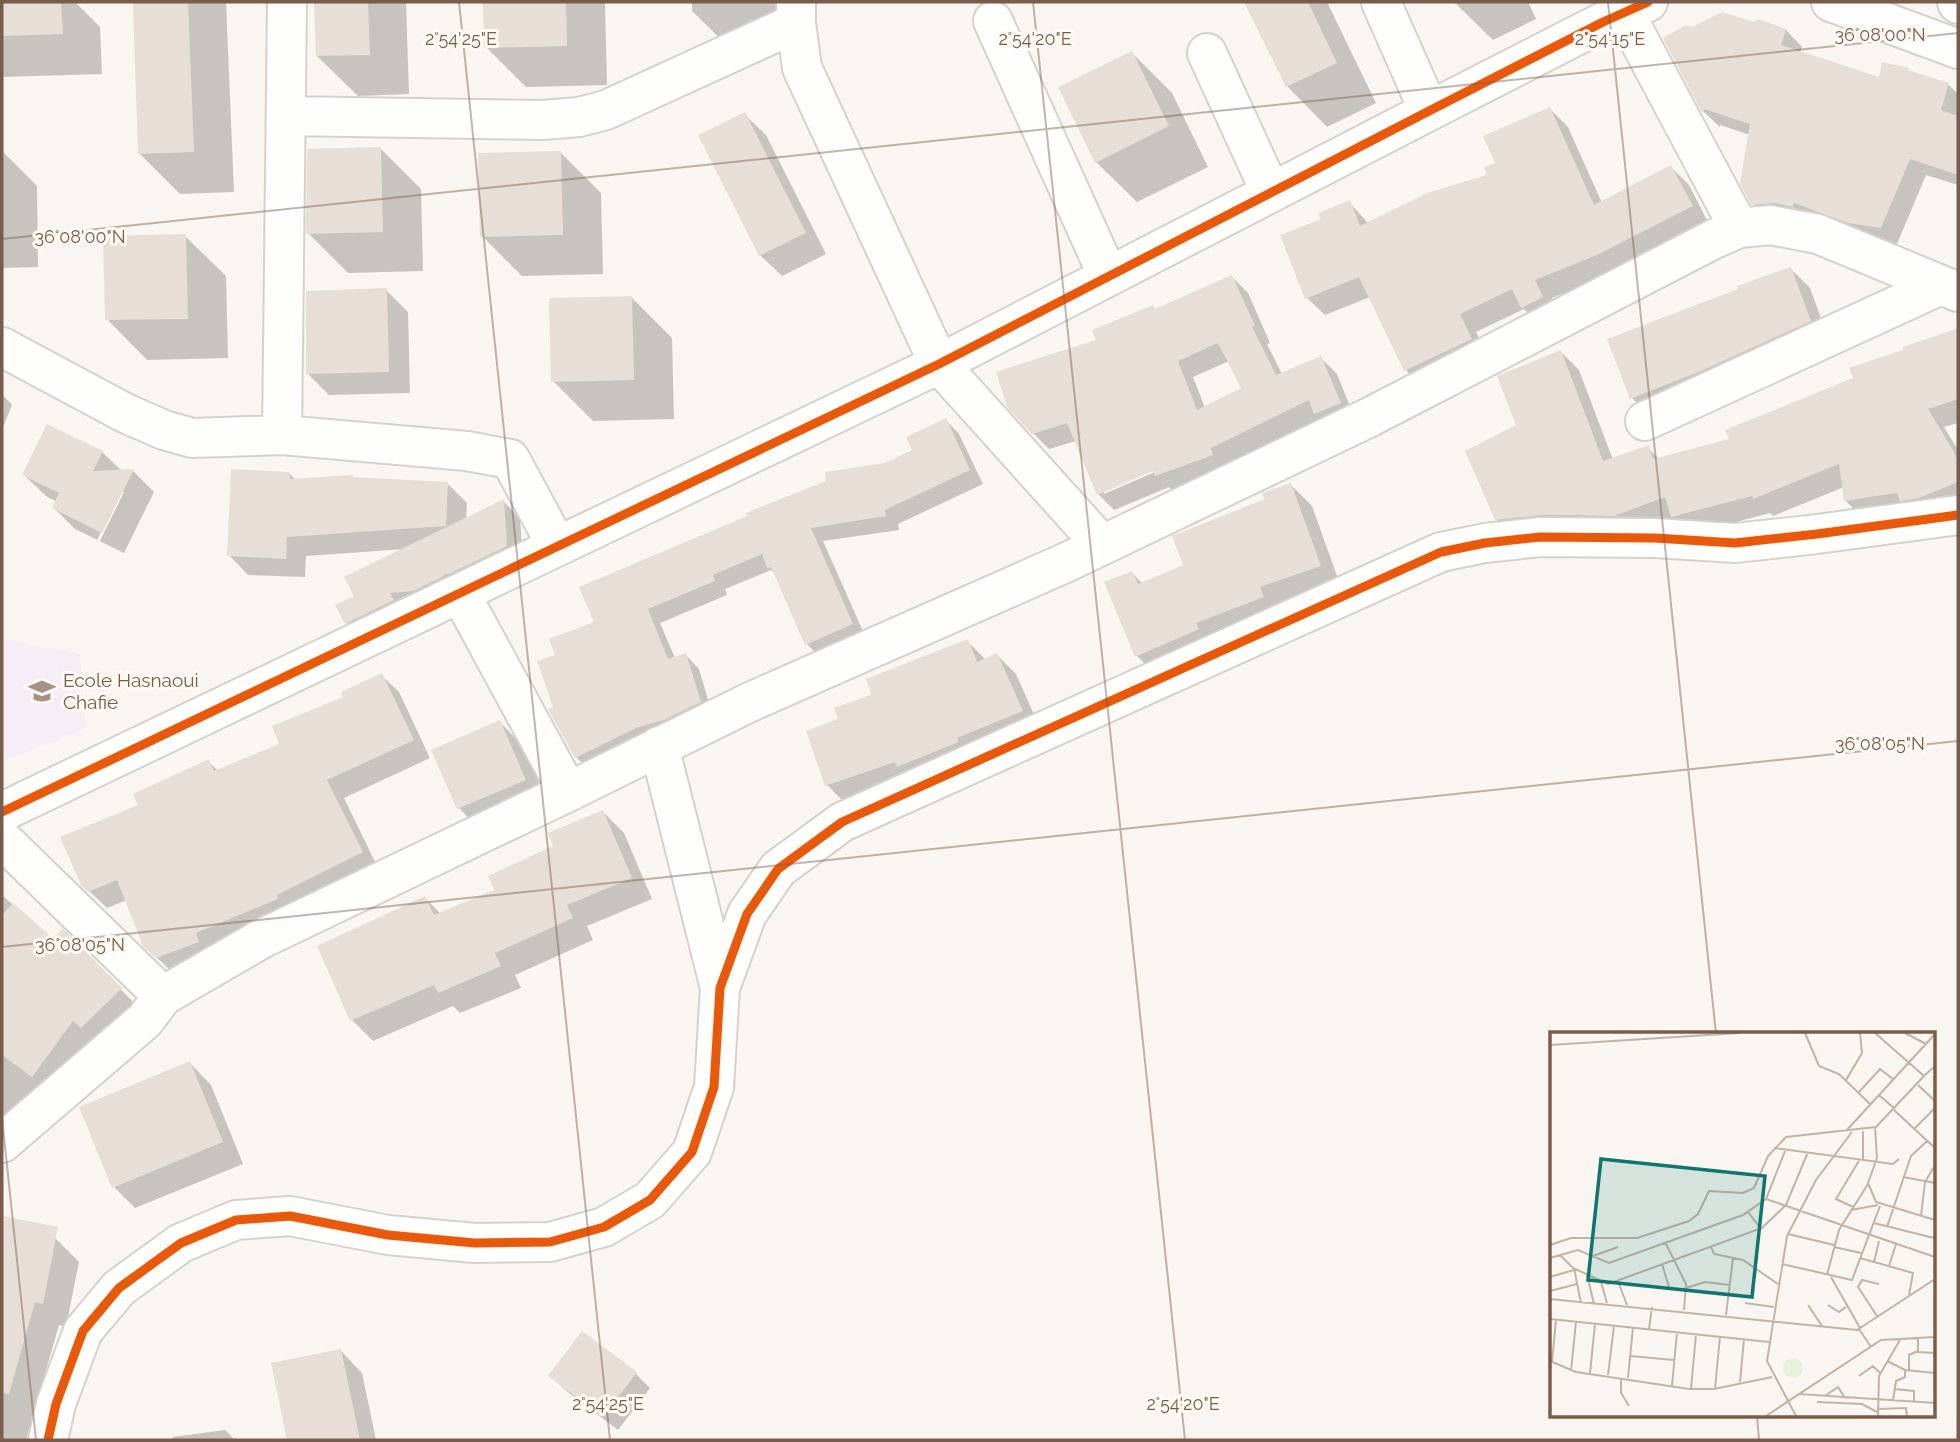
<svg xmlns="http://www.w3.org/2000/svg" width="1960" height="1442" font-family="Raleway,sans-serif">
  <style>
    .education { fill: #f6eef6 }
    .shadow { fill: #0003; fill-rule: evenodd }
    .building { fill: #e6ded7; fill-rule: evenodd }
    .lines { fill: none; stroke-linecap: round; stroke-linejoin: round }
    .minor-casing { stroke: #d7d1cb; stroke-width: 42 }
    .minor { stroke: #fefefd; stroke-width: 38 }
    .cycleway-casing { stroke: #fffaf3; stroke-width: 13 }
    .cycleway { stroke: #e8590c; stroke-width: 9 }
    .ticks { fill: none; stroke: #7a5c4d; stroke-width: 2; stroke-opacity: 0.45 }
    .labels { text-anchor: middle; dominant-baseline: central; stroke-width: 6; stroke-linejoin: round; paint-order: stroke }
    .poi-label { font-size: 19px; fill: #7a5c4d; stroke: #fffaf3; text-anchor: start }
    .inset-road { fill: none; stroke: #c2b3aa; stroke-width: 2 }
    .view { fill: #0f766e; fill-opacity: 0.15; stroke: #0f766e; stroke-width: 3.5 }
    .inset-edge { fill: none; stroke: #7a5c4d; stroke-width: 3.5 }
    .ticks-label { font-size: 18px; text-anchor: middle; fill: #7a5c4d; stroke: #fffaf3; stroke-width: 6; stroke-linejoin: round; paint-order: stroke }
  </style>
  <rect width="100%" height="100%" fill="#f9f5f0"/>
  <path class="education" d="M2,639L80,654L86,729L2,761Z"/>
  <path class="shadow" d="M2,2H75L100,27L102,74L2,77Z
    M134,2H226L234,192L180,194L140,154Z
    M315,2H406L409,94L358,96L317,56Z
    M485,2H602L605,4L607,85L526,87L486,47Z
    M692,2H782L784,49L733,51L692,11Z
    M1246,2H1327L1376,103L1327,127L1287,86Z
    M1454,2H1528L1536,19L1493,40Z
    M1754,24L1786,30L1802,47L1800,53L1880,79L1948,84L1958,94V185L1926,175L1897,244L1770,221L1753,204L1750,135L1720,125V127L1704,112L1665,39Z
    M1132,53L1172,93L1208,167L1137,202L1096,162Z
    M1550,109L1568,127L1602,203L1671,167L1689,185L1709,224L1616,272L1552,298L1560,315L1540,325L1524,309L1476,332L1488,357L1424,388L1406,370L1370,297L1325,315L1307,298L1323,220L1349,202L1369,224L1490,176L1497,164Z
    M744,114L766,135L826,254L782,276L760,255Z
    M381,149L421,189L423,271L348,273L308,233Z
    M2,151L37,186L38,267L2,268Z
    M561,153L601,193L603,274L522,276L482,236Z
    M185,236L226,276L228,358L147,360L107,319Z
    M1791,269L1810,288L1829,340L1651,417L1632,398Z
    M1232,277L1248,293L1270,343L1267,344L1282,374L1321,358L1337,374L1355,419L1332,429L1321,418L1173,491L1169,487L1114,510L1098,494L1076,441L1049,449L1033,433L1099,341L1156,310ZM1229,361L1244,389L1205,408L1193,377ZM1161,466L1162,469L1104,494V490Z
    M386,290L408,312L410,393L329,395L308,374Z
    M632,298L672,338L674,419L593,421L553,381Z
    M1955,331L1958,334V423L1944,427L1958,450V507L1864,519L1846,501L1844,487L1773,516L1770,513L1690,534L1674,518L1632,533L1514,537L1496,519L1518,426L1561,352L1579,370L1613,460L1648,448L1659,459L1731,440Z
    M2,394L12,405L2,430Z
    M946,420L959,434L983,484L898,524L899,530L823,541L866,638L820,658L807,644L776,574L771,570L725,589L727,595L660,623L675,658L686,655L699,669L713,716L590,771L576,757L555,707L557,656L597,624L885,465L915,451Z
    M48,426L102,452L122,471H133L154,492L124,553L75,529L54,508L57,502L46,496L24,475ZM121,492H124L100,541L97,540Z
    M289,473L296,480L355,479L448,484L467,503L466,519L503,501L520,518L523,563L363,640L346,623L356,597L405,549L306,556L305,577L248,575L229,555Z
    M1291,485L1312,506L1341,587L1158,677L1137,656L1132,573L1143,584L1185,566L1267,500Z
    M967,641L986,660L997,655L1016,674L1041,730L846,804L827,785L840,720L874,696Z
    M381,675L399,692L430,758L344,798L379,870L175,975L144,945L127,900L107,908L82,884L140,805L209,762L218,771L282,745L346,698Z
    M500,722L521,744L547,801L480,830L459,808L433,751Z
    M603,812L624,833L652,899L587,926L593,940L515,975L521,988L460,1013L453,1006L373,1041L352,1020L425,898L441,914L497,891Z
    M2,895L53,940L63,931L142,1011L54,1097L38,1085L2,1134Z
    M190,1063L211,1085L243,1164L135,1208L114,1187Z
    M2,1226L55,1238L79,1262L66,1327L59,1325L26,1440L9,1439V1440H2Z
    M583,1333L636,1374L650,1388L618,1430L564,1389L550,1375Z
    M341,1351L362,1373L376,1440H289L273,1365Z
    M225,1430L235,1440H173V1437Z"/>
  <path class="building" d="M2,2H61L63,34L2,36Z
    M133,2H188L194,152L138,154Z
    M314,2H368L370,55L316,56Z
    M483,2H566L567,46L484,48Z
    M1244,2H1308L1337,63L1286,87Z
    M1722,12L1754,22L1758,19L1786,29L1781,45L1879,77L1882,62L1909,68L1908,70L1949,83L1941,110L1958,116V175L1910,159L1881,228L1848,223L1794,203L1793,207L1774,203L1751,205L1740,183L1750,124L1704,109L1702,113L1663,38L1686,25L1692,27Z
    M1132,51L1169,126L1095,163L1058,87Z
    M1550,107L1594,205L1671,165L1693,206L1597,255L1535,280L1543,297L1521,308L1512,289L1460,314L1472,339L1404,371L1359,277L1305,299L1280,235L1321,219L1318,213L1350,200L1360,226L1427,193L1487,175L1484,167L1495,163L1483,136Z
    M745,112L806,233L759,256L698,135Z
    M381,147L383,232L306,234L307,149Z
    M561,151L563,235L480,237L478,153Z
    M186,234L188,319L105,320L103,236Z
    M1791,267L1811,321L1701,371L1630,399L1607,339L1738,289L1737,286Z
    M1232,275L1255,326L1252,327L1276,375L1321,356L1341,403L1314,414L1309,400L1211,448L1213,455L1155,476L1153,471L1097,495L1067,423L1032,434L1007,407L996,372L1096,340L1092,330L1153,305L1155,309ZM1218,343L1241,388L1197,410L1178,361Z
    M387,288L389,372L306,374V291Z
    M632,296L634,380L551,382L549,298Z
    M1958,328V399L1928,409L1954,452L1958,464V482L1919,498L1900,501L1897,493L1844,501L1839,464L1753,499L1752,496L1671,517L1665,497L1614,516L1579,515V514L1575,515H1540L1495,520L1465,451L1516,425L1497,376L1561,350L1603,461L1649,445L1653,459L1729,439L1725,430L1853,378L1849,368L1903,350V347Z
    M946,418L970,470L885,510L886,516L811,528L853,624L805,645L771,567L767,568L762,554L713,575L715,581L648,609L668,659L686,653L701,702L664,720L636,728L575,758L548,709L553,707L537,661L555,655L549,639L594,622L579,587L747,516L746,513L826,481L825,472L885,463L912,450L906,437Z
    M47,424L103,451L93,471L134,469L102,533L52,508L59,493L22,475Z
    M231,469L290,472V479L353,475V477L448,482L446,526L287,537L286,559L227,556Z
    M1291,483L1321,566L1260,587L1264,597L1196,623L1199,629L1135,657L1104,582L1132,571L1138,584L1183,565L1172,536L1265,499L1262,493Z
    M504,499L507,546L449,574H444V576L413,591L390,593L394,600L345,624L335,605L354,596L344,577Z
    M968,639L977,662L997,653L1023,711L957,738L959,742L897,767L895,762L825,786L806,731L838,719L834,708L871,695L866,679Z
    M382,673L414,740L327,780L363,852L277,895L278,899L196,933L199,942L156,958L143,946L117,880L88,892L81,885L60,837L138,805L133,794L209,759L214,771L279,744L272,726L343,697L341,692Z
    M500,720L526,780L457,809L431,750Z
    M603,810L632,878L567,905L573,918L495,953L501,966L438,993L434,985L350,1021L317,946L425,896L434,915L494,890L488,876L553,846L548,833Z
    M13,903L53,938L63,929L122,988L81,1028L73,1021L32,1077L2,1055V915Z
    M190,1061L223,1142L112,1188L79,1107Z
    M2,1216L58,1227L43,1304L35,1302L9,1394L2,1393Z
    M582,1331L637,1372L603,1417L548,1376Z
    M341,1349L360,1440H287L271,1363Z"/>
  <g class="lines">
    <defs>
      <path id="minor" d="M796,2V23L802,68L939,364L1102,545
        M1381,2L1429,111
        M1831,2L1958,49
        M1957,2L1958,4
        M1624,12L1739,228
        M993,21L1108,276
        M1207,53L1271,193
        M286,116L543,120L579,117L606,110L796,23
        M2,347L125,413L164,430L192,438L282,435L467,451L510,459L557,546
        M1645,421L1941,285
        M282,435L287,2
        M460,593L568,792
        M659,746L720,988
        M2,812L939,364L1429,111L1603,22L1648,2
        M2,839L163,996
        M2,1143L145,1020L163,996L263,938L568,792L748,703L1065,563L1370,417L1714,239L1739,228L1770,225L1818,234L1958,292
        M48,1440L56,1404L83,1331L119,1288L181,1243L236,1220L290,1216L388,1235L475,1243L550,1242L604,1227L650,1200L692,1152L714,1087L720,988L747,914L778,869L842,822L1441,552L1485,543L1540,537L1655,538L1735,543L1817,534L1958,515"/>
    </defs>
    <use href="#minor" class="minor-casing"/>
    <use href="#minor" class="minor"/>
    <defs>
      <path id="cycleway" d="M2,812L939,364L1429,111L1603,22L1648,2
        M48,1440L56,1404L83,1331L119,1288L181,1243L236,1220L290,1216L388,1235L475,1243L550,1242L604,1227L650,1200L692,1152L714,1087L720,988L747,914L778,869L842,822L1441,552L1485,543L1540,537L1655,538L1735,543L1817,534L1958,515"/>
    </defs>
    <use href="#cycleway" class="cycleway-casing"/>
    <use href="#cycleway" class="cycleway"/>
  </g>
  <path class="ticks" d="M459,2L610,1440M1033,2L1185,1440M1608,2L1716,1034M2,239L1958,33M2,947L1958,741M2,1118L36,1440M1757,1416L1759,1440"/>
  <defs>
    <symbol id="school-bare" viewBox="-9 -9 18 18"><path d="M0-5L7-2L0 1L-7-2ZM-4 1L0 2.5L4 1V4Q0 6-4 4Z" fill="#a69286" stroke="#fffaf3" stroke-width="2.5" paint-order="stroke"/></symbol>
  </defs>
  <g fill-rule="evenodd">
    <use href="#school-bare" x="23" y="672" width="38" height="38"/>
  </g>
  <g class="labels">
    <g class="poi-label">
      <text x="63" y="680">Ecole Hasnaoui<tspan x="63" dy="22">Chafie</tspan></text>
    </g>
  </g>
  <g transform="translate(1550 1032)">
    <rect width="385" height="385" fill="#f9f5f0"/>
    <path d="M233 336a10 10 0 1 1 20 0a10 10 0 1 1-20 0Z" fill="#e7f0db"/>
    <path class="inset-road" d="M255,1L269,34L289,42L320,72M325,1L374,44L385,34M355,1L376,12M0,13L189,1M296,48L312,21L310,1M368,53L385,69M309,60L330,37L343,47M329,63L345,77M344,78L385,116M325,95L327,126L318,151L326,170L385,188M364,97L385,76M296,99L385,2M313,99V127M224,116L343,132L349,127M353,145L385,151M216,167L385,225M303,175L286,167L310,127M301,178L328,173M198,180L211,197M371,184L375,150L385,133M324,191L384,206M337,195L361,124L377,109M238,202L284,213M115,210L136,252L134,278M0,213L21,206H87L139,189L148,182L159,159L193,161L204,156L218,124L236,105L326,95L374,44M161,215L164,222L193,228L228,252M284,215L311,221M10,223L23,236L58,252L212,196L236,173L258,120M43,224L68,215M0,226L28,218L59,231L193,183L216,167L235,119M310,226L363,241L359,263M324,230L329,209M112,232L119,255M232,232L302,248L330,174M339,234L346,212M24,236L31,271M37,243L44,272M277,243L289,198L318,152M0,245L24,238M281,245L310,296M68,249L77,273M51,250L57,271M136,256L155,250L180,253M0,259L27,252M0,267L307,298L385,247M195,271L224,275M258,273L272,294M278,273L289,280L296,275M176,283L183,226M327,284L308,255L312,248L329,252M0,287L219,310M99,297L102,275M309,297L321,315M368,306V320L384,321L385,330M80,324L124,328M0,329L26,340L139,357H164L222,345M337,329L355,338L385,341M2,330L6,288M21,339L26,290M359,339V323L368,319M40,341L45,292M58,343L64,294M309,344L323,334L330,341M71,346V361L79,374M78,346L83,295M190,350L194,307M122,354L127,300M141,357L146,302M165,357L170,304M344,357L364,359V370M249,362L385,371M275,364L288,355L295,366M343,368L346,349L355,345V338M267,370L312,372L327,380M327,377L356,376L357,384M216,384L331,308L385,305M246,384L217,329L237,204L266,148L302,100M328,384L329,344L350,308"/>
    <path class="view" d="M51,127L215,144L202,265L38,248Z"/>
    <rect width="385" height="385" class="inset-edge"/>
  </g>
  <g class="ticks-label">
    <text x="1880" y="41">36°08'00"N</text>
    <text x="461" y="45">2°54'25"E</text>
    <text x="1035" y="45">2°54'20"E</text>
    <text x="1610" y="45">2°54'15"E</text>
    <text x="80" y="243">36°08'00"N</text>
    <text x="1880" y="750">36°08'05"N</text>
    <text x="80" y="951">36°08'05"N</text>
    <text x="608" y="1410">2°54'25"E</text>
    <text x="1183" y="1410">2°54'20"E</text>
  </g>
  <rect width="1960" height="1442" fill="none" stroke="#7a5c4d" stroke-width="7"/>
</svg>
